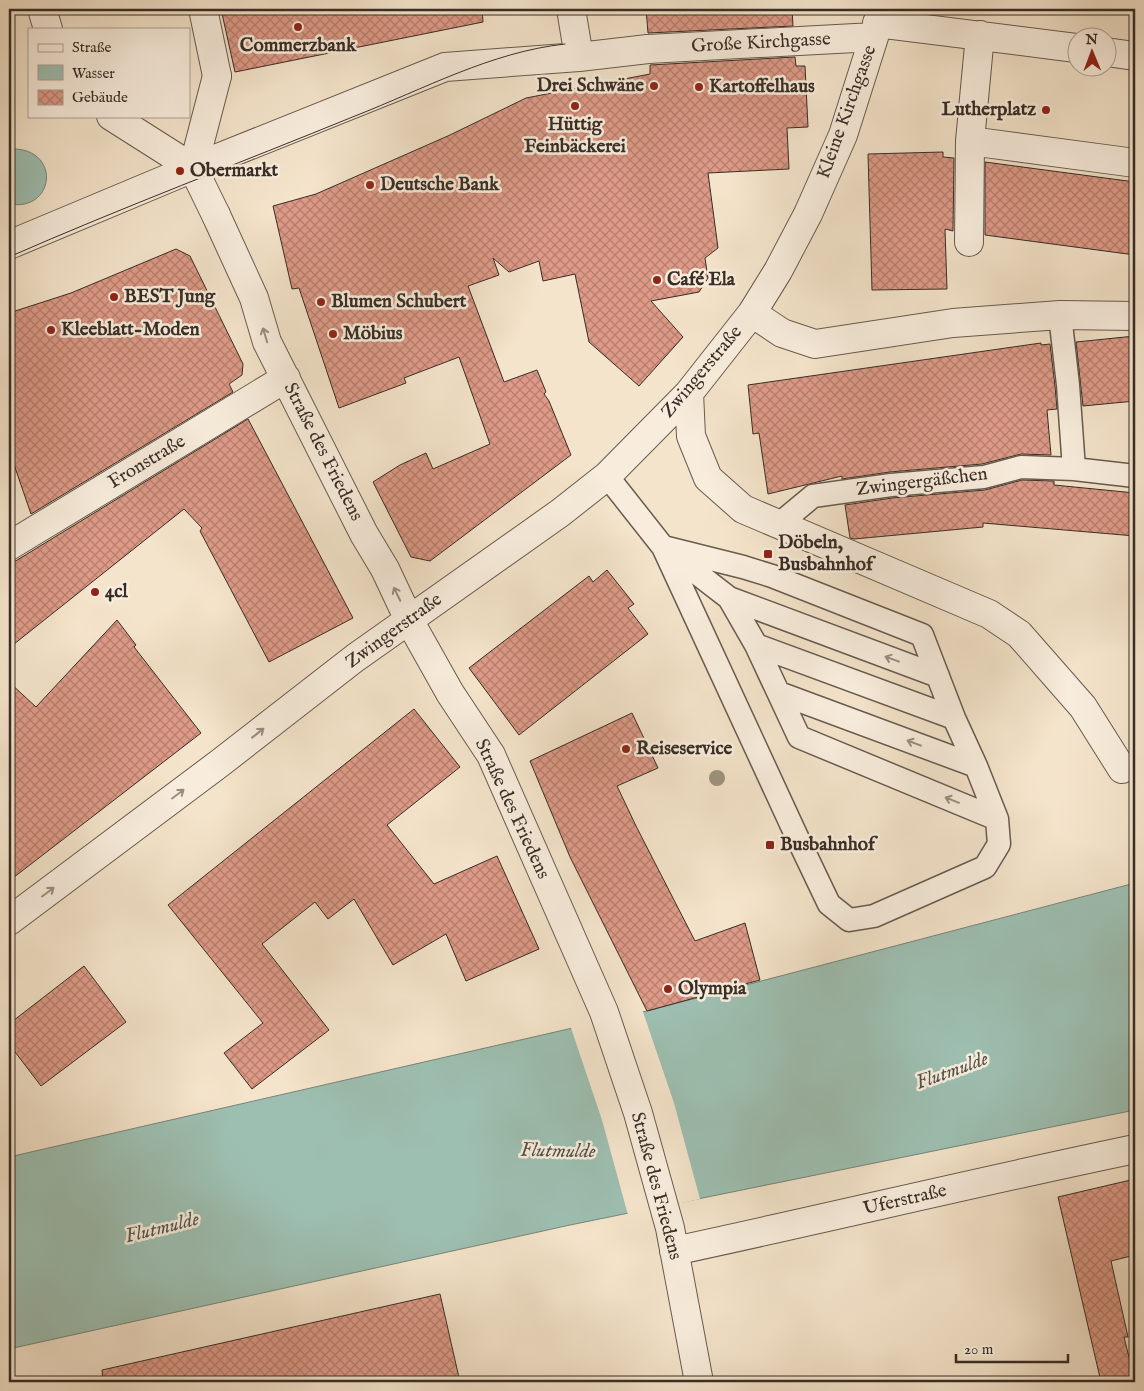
<svg xmlns="http://www.w3.org/2000/svg" width="1144" height="1391" font-family="'IM FELL English',serif">
  <style>
    .water { fill: #9dbfb1; stroke: #758579 }
    .pier { fill: #f4e4cb }
    .building { fill: url(#building-cross-hatch); stroke: #382d26 }
    .lines { fill: none; stroke-linecap: round; stroke-linejoin: round }
    .service-casing { stroke: #675b4f; stroke-width: 25 }
    .pedestrian-casing { stroke: #675b4f; stroke-width: 30 }
    .minor-casing { stroke: #675b4f; stroke-width: 30 }
    .service { stroke: #f8eddd; stroke-width: 22 }
    .pedestrian { stroke: #f8eddd; stroke-width: 28 }
    .minor { stroke: #f8eddd; stroke-width: 28 }
    .tram { stroke: #382d26; stroke-width: 1 }
    .tree { fill: #9e9480 }
    .oneway { stroke: #988d82 }
    .poi-dot { fill: #8f2418; stroke: #f8eddd; stroke-width: 2 }
    .labels { text-anchor: middle; dominant-baseline: central; stroke-width: 5; stroke-linejoin: round; paint-order: stroke }
    .street-label { font-size: 19px; fill: #382d26; stroke: #f8eddd }
    .poi-label { font-size: 19px; font-weight: bold; fill: #382d26; stroke: #f8eddd; text-anchor: start }
    .water-label { font-size: 20px; font-style: italic; fill: #515249; stroke: #f8eddd }
  </style>
  <defs>
    <pattern id="building-cross-hatch" width="8" height="8" patternUnits="userSpaceOnUse" patternTransform="scale(1.25)"><rect width="8" height="8" fill="#de9a87"/><path d="M0 0l8 8M0 8l8-8" fill="none" stroke="#b57e6e"/></pattern>
  </defs>
  <rect width="100%" height="100%" fill="#f4e4cb"/>
  <filter id="stains"><feTurbulence type="fractalNoise" baseFrequency=".004" numOctaves="4"/><feColorMatrix values="0 0 0 0 .2 0 0 0 0 .09 0 0 0 0 .02 0 0 0 .5 -.17"/></filter>
  <radialGradient id="worn" r=".72"><stop offset=".6" stop-color="#630" stop-opacity="0"/><stop offset="1" stop-color="#630" stop-opacity=".3"/></radialGradient>
  <path class="water" d="M16,149C61,152 54,212 9,204V151Z
    M1135,883V1110L570,1225L9,1349V1157L647,1011Z"/>
  <path class="pier" d="M642,1009L674,1103L700,1199L628,1215L602,1120L570,1025Z"/>
  <path class="building" d="M221,9H482L483,22L235,72Z
    M646,9H792L793,26L648,33Z
    M795,57L796,66H805L808,127L787,128L789,169L708,173L718,248L705,258L708,278L699,292L651,301L683,337L639,386L589,342L575,274L543,281L539,261L509,272L493,258L499,275L468,286L504,382L537,370L546,392L544,394L549,401L571,455L430,561L411,557L373,482L400,465L426,453L433,469L490,444L459,357L404,378L406,383L339,408L299,288L292,289L273,206L316,194L450,135L526,98L650,74V65Z
    M943,152V157L954,158L953,231L945,229L947,289L872,290L868,154Z
    M985,162L1135,182V255L985,235Z
    M176,249L190,256L243,364L242,375L229,384L233,392L31,514L9,450V313L71,293Z
    M1135,336V401L1083,406L1076,342Z
    M1041,343V345L1050,344L1055,386L1057,409L1047,410L1051,455L1021,454L982,464L890,472L842,479V476L768,494L759,433L753,434L748,385Z
    M248,419L353,618L269,662L200,531L202,528L184,509L9,648V565Z
    M1022,480L1054,481V485L1135,493V536L983,523V527L854,539L850,538L845,505L892,498L985,490Z
    M607,570L634,604L628,608L648,634L519,735L469,668L589,576L593,582Z
    M117,620L136,645L134,647L201,733L9,881V682L36,707Z
    M414,709L460,767L387,825L434,884L497,856L539,949L466,981L446,934L393,965L354,899L328,919L315,902L262,944L329,1030L252,1089L224,1053L263,1023L168,905Z
    M632,713L658,768L617,786L636,826L695,941L745,923L760,980L647,1011L570,857L530,761Z
    M84,966L126,1022L41,1086L9,1044V1024Z
    M1135,1179V1255L1111,1261L1128,1337H1124L1135,1382H1101L1058,1197Z
    M440,1294L460,1382H103L102,1370Z"/>
  <g class="lines">
    <defs>
      <path id="service" d="M1060,315L1068,385L1074,469
        M607,476L663,547L729,598L938,676
        M778,525L813,496L891,485L984,477L1021,467L1074,469L1135,476
        M663,547L743,567L772,576L922,635L954,718L976,766L997,819L999,844L985,867L874,916L849,920L829,904L797,837Z
        M729,598L756,645L799,737L997,819
        M756,645L954,718
        M779,693L976,766"/>
      <path id="pedestrian" d="M42,9L48,29
        M571,9L579,57
        M111,116L193,168
        M216,215L193,168L217,76
        M9,245L193,168L445,67L579,57L648,49"/>
      <path id="minor" d="M203,9L217,76
        M877,23L1076,48
        M980,35L970,141L1135,163
        M648,49L874,37
        M1106,52L1135,56
        M216,215L254,298L267,342L364,534L385,569L409,620L450,693L491,755L604,1012L638,1113L670,1228L699,1382
        M969,242L970,141
        M752,313L782,333L815,344L953,323L1060,315L1135,316
        M689,393L691,436L708,478L743,509L989,614L1019,634L1083,707L1122,769
        M9,546L286,378
        M9,921L220,763L355,658L560,513L607,476L689,393L752,313L778,271L808,214L843,135L874,37L881,9
        M674,1251C828,1218 981,1181 1135,1149"/>
    </defs>
    <use href="#service" class="service-casing"/>
    <use href="#pedestrian" class="pedestrian-casing"/>
    <use href="#minor" class="minor-casing"/>
    <use href="#service" class="service"/>
    <use href="#pedestrian" class="pedestrian"/>
    <use href="#minor" class="minor"/>
    <path class="tram" d="M9,257C123,207 240,163 355,116C424,89 491,52 565,44"/>
  </g>
  <circle class="tree" cx="717" cy="778" r="8"/>
  <defs><path id="oneway-shaft" d="M-6 0H5M1.5-3L5.5 0L1.5 3" fill="none" stroke-width="1.6" stroke-linecap="round" stroke-linejoin="round" transform="scale(1.25)"/></defs>
  <g class="oneway">
    <use href="#oneway-shaft" transform="translate(265 335) rotate(-107)"/>
    <use href="#oneway-shaft" transform="translate(397 594) rotate(-116)"/>
    <use href="#oneway-shaft" transform="translate(892 659) rotate(-160)"/>
    <use href="#oneway-shaft" transform="translate(258 733) rotate(-38)"/>
    <use href="#oneway-shaft" transform="translate(914 743) rotate(-159)"/>
    <use href="#oneway-shaft" transform="translate(178 794) rotate(-37)"/>
    <use href="#oneway-shaft" transform="translate(952 800) rotate(-158)"/>
    <use href="#oneway-shaft" transform="translate(48 892) rotate(-37)"/>
  </g>
  <g class="poi-dot">
    <circle cx="298" cy="27" r="5"/>
    <circle cx="654" cy="86" r="5"/>
    <circle cx="699" cy="87" r="5"/>
    <circle cx="575" cy="106" r="5"/>
    <circle cx="1046" cy="110" r="5"/>
    <circle cx="180" cy="171" r="5"/>
    <circle cx="370" cy="185" r="5"/>
    <circle cx="657" cy="280" r="5"/>
    <circle cx="114" cy="297" r="5"/>
    <circle cx="321" cy="302" r="5"/>
    <circle cx="51" cy="330" r="5"/>
    <circle cx="333" cy="334" r="5"/>
    <rect x="763" y="549" width="10" height="10" rx="2.5"/>
    <circle cx="95" cy="592" r="5"/>
    <circle cx="626" cy="749" r="5"/>
    <rect x="765" y="840" width="10" height="10" rx="2.5"/>
    <circle cx="668" cy="989" r="5"/>
  </g>
  <g class="labels">
    <g class="street-label">
      <text transform="translate(761 43) rotate(-3)">Große Kirchgasse</text>
      <text transform="translate(847 112) rotate(-70)">Kleine Kirchgasse</text>
      <text transform="translate(702 372) rotate(-50)">Zwingerstraße</text>
      <text transform="translate(323 452) rotate(63)">Straße des Friedens</text>
      <text transform="translate(147 462) rotate(-31)">Fronstraße</text>
      <text transform="translate(922 482) rotate(-7)">Zwingergäßchen</text>
      <text transform="translate(394 631) rotate(-36)">Zwingerstraße</text>
      <text transform="translate(512 809) rotate(65)">Straße des Friedens</text>
      <text transform="translate(656 1186) rotate(75)">Straße des Friedens</text>
      <text transform="translate(905 1200) rotate(-13)">Uferstraße</text>
    </g>
    <g class="poi-label">
      <text x="298" y="46" text-anchor="middle">Commerzbank</text>
      <text x="644" y="86" text-anchor="end">Drei Schwäne</text>
      <text x="709" y="87">Kartoffelhaus</text>
      <text x="1036" y="110" text-anchor="end">Lutherplatz</text>
      <text x="575" y="125" text-anchor="middle">Hüttig<tspan x="575" dy="22">Feinbäckerei</tspan></text>
      <text x="190" y="171">Obermarkt</text>
      <text x="380" y="185">Deutsche Bank</text>
      <text x="667" y="280">Café Ela</text>
      <text x="124" y="297">BEST Jung</text>
      <text x="331" y="302">Blumen Schubert</text>
      <text x="61" y="330">Kleeblatt-Moden</text>
      <text x="343" y="334">Möbius</text>
      <text x="778" y="543">Döbeln,<tspan x="778" dy="22">Busbahnhof</tspan></text>
      <text x="105" y="592">4cl</text>
      <text x="636" y="749">Reiseservice</text>
      <text x="780" y="845">Busbahnhof</text>
      <text x="678" y="989">Olympia</text>
    </g>
    <g class="water-label">
      <text transform="translate(952 1071) rotate(-20)">Flutmulde</text>
      <text transform="translate(558 1151) rotate(1)">Flutmulde</text>
      <text transform="translate(162 1228) rotate(-14)">Flutmulde</text>
    </g>
  </g>
  <rect width="1144" height="1391" fill="none" stroke="#f4e4cb" stroke-width="30"/>
  <rect x="10" y="10" width="1124" height="1371" fill="none" stroke="#382d26" stroke-width="2.5"/>
  <rect x="15" y="15" width="1114" height="1361" fill="none" stroke="#382d26"/>
  <rect x="28" y="28" width="162" height="90" fill="#f8eddd" stroke="#aba094"/>
  <rect x="38" y="44" width="25" height="8" fill="#f8eddd" stroke="#aba094"/>
  <text x="72" y="52" font-size="15" fill="#382d26">Straße</text>
  <rect x="38" y="65" width="25" height="15" fill="#9dbfb1" stroke="#aba094"/>
  <text x="72" y="78" font-size="15" fill="#382d26">Wasser</text>
  <rect x="38" y="90" width="25" height="15" fill="url(#building-cross-hatch)" stroke="#aba094"/>
  <text x="72" y="102" font-size="15" fill="#382d26">Gebäude</text>
  <g transform="translate(1092 52) rotate(359)"><circle r="24" fill="#f8eddd" stroke="#aba094"/>
  <path d="M0-4L9 19L0 12L-9 19Z" fill="#8f2418"/>
  <text y="-8" font-size="14" font-weight="bold" text-anchor="middle" fill="#382d26">N</text>
  </g>
  <path d="M956 1354v8h112v-8" fill="none" stroke="#382d26" stroke-width="2.5"/>
  <text x="964" y="1354" font-size="15" fill="#382d26" stroke="#f8eddd" stroke-width="4" paint-order="stroke">20 m</text>
  <rect width="100%" height="100%" filter="url(#stains)"/>
  <rect width="100%" height="100%" fill="url(#worn)"/>
</svg>
